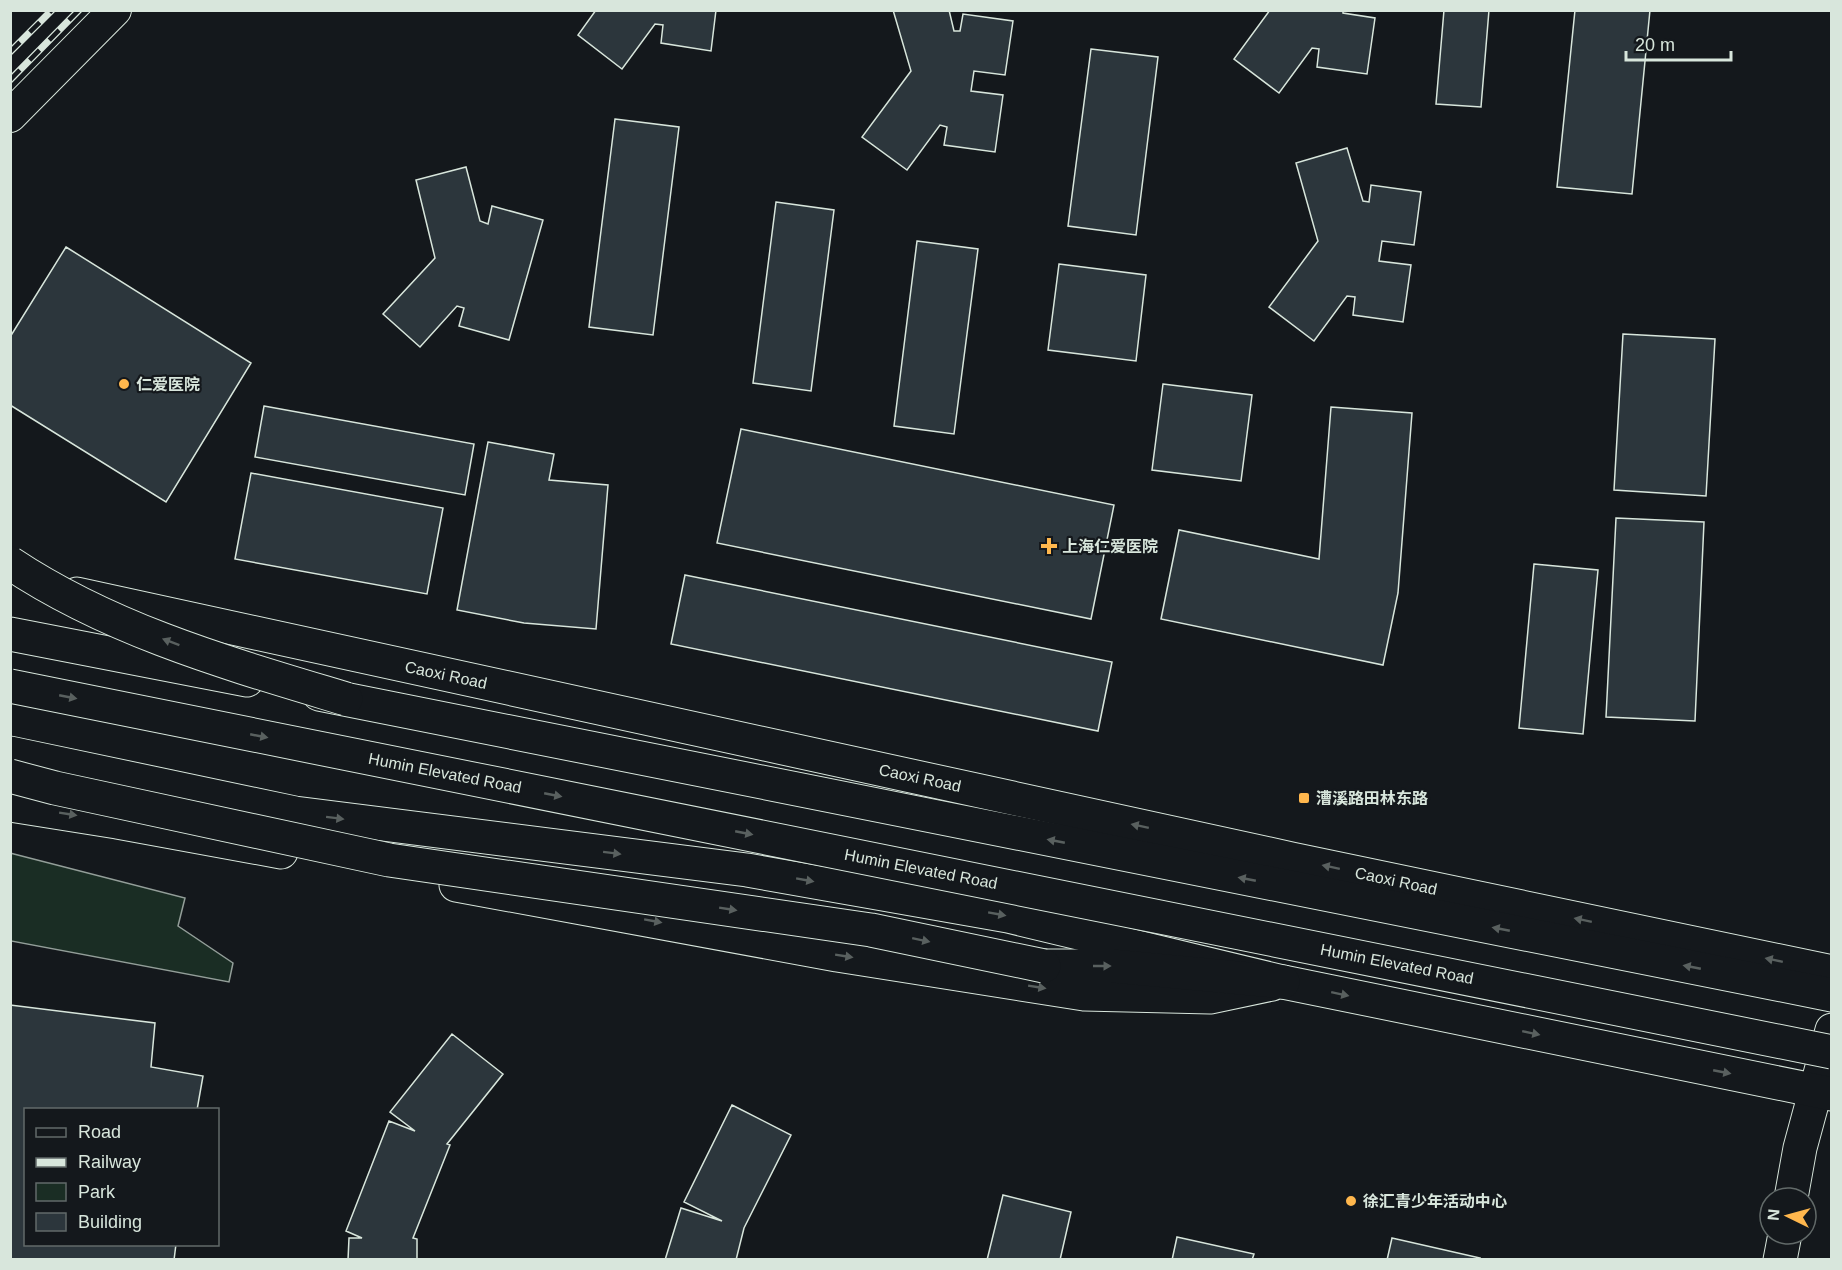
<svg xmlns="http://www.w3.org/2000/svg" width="1842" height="1270" font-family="Helvetica,'Noto Sans SC',sans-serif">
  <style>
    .green { fill: #1a2d24; stroke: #939e99; stroke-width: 1.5 }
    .building { fill: #2c363c; stroke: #d8e6dc; stroke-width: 1.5 }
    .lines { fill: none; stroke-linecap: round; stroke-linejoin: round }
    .street-casing { stroke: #d8e6dc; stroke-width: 34 }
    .secondary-casing { stroke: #d8e6dc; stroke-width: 35 }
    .primary-casing { stroke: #d8e6dc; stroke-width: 35 }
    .highway-casing { stroke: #d8e6dc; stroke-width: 35 }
    .street { stroke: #14181c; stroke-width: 32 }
    .secondary { stroke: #14181c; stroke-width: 33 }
    .primary { stroke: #14181c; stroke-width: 33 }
    .highway { stroke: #14181c; stroke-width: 33 }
    .rail-casing { stroke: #d8e6dc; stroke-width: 7 }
    .rail { stroke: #14181c; stroke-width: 4.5; stroke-dasharray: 14; stroke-linecap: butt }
    .highway-bridge-casing { stroke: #d8e6dc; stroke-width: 35; stroke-linecap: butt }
    .highway-bridge { stroke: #14181c; stroke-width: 33 }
    .oneway { fill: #59605f }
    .poi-dot { fill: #ffb74d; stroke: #14181c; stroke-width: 2 }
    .labels { text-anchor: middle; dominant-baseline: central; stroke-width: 4.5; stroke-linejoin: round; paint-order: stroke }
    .poi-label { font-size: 16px; font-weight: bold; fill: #d8e6dc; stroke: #14181c; text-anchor: start }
    .street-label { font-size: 16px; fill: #d8e6dc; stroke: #14181c }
  </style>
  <rect width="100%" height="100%" fill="#14181c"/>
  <path class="green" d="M10,853L185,898L178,926L233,963L229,982L11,941Z"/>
  <path class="building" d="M596,10H716L711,51L661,43L663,25L655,24L622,69L578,35Z
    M893,10H949L954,31H960L963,14L1013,21L1005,75L974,71L971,91L1003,95L995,152L944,145L947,127L940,125L907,170L862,137L911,71Z
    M1270,10H1343V13L1375,18L1367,74L1317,67L1319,49L1312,48L1279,93L1234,59Z
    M1444,10H1489L1481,107L1436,104Z
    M1575,10H1650L1632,194L1557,187Z
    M1091,49L1158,57L1136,235L1068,226Z
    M615,119L679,127L653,335L589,327Z
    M1347,148L1363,201L1369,202L1371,185L1421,192L1414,245L1382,241L1379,261L1411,265L1403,322L1353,315L1355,297L1347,296L1314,341L1269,307L1318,241L1296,163Z
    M466,167L480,221L488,224L492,206L543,220L509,340L459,326L464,308L457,306L420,347L383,314L435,258L416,180Z
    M776,202L834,210L811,391L753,383Z
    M917,241L978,249L954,434L894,426Z
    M66,247L251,363L166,502L10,405V337Z
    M1059,264L1146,275L1136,361L1048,350Z
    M1623,334L1715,339L1706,496L1614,490Z
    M1163,384L1252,395L1241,481L1152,470Z
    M264,406L474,444L465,495L255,457Z
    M1331,407L1412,413L1398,593L1383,665L1161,619L1179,530L1319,559Z
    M741,429L1114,505L1091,619L717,543Z
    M488,442L554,454L549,480L608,485L596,629L524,623L457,610Z
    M251,473L443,508L427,594L235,559Z
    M1616,518L1704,522L1695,721L1606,717Z
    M1534,564L1598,570L1583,734L1519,728Z
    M685,575L1112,662L1098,731L671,644Z
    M10,1005L155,1023L151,1067L203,1076L197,1110H26V1244H176L174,1260H10Z
    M452,1034L503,1074L447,1144L450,1145L413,1238L417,1239V1260H348L349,1238H362L346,1231L389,1121L415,1131L390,1112Z
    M732,1105L791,1135L744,1228L736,1260H665L681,1208L722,1221L684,1202Z
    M1003,1195L1071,1212L1060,1260H987Z
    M1177,1237L1254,1254L1252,1260H1172Z
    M1392,1238L1480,1258L1479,1260H1387Z"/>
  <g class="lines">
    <defs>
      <path id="street" d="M10,116L115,10"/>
      <path id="secondary" d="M1791,1198L1800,1148L1832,1030
        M1780,1260L1785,1234"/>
      <path id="primary" d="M77,594L1292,859L1832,972
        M10,753L295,813L747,870L1008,916L1283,982L1832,1094
        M10,805L117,822L281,852
        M456,885L837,955L1084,994L1210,997L1272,984"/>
      <path id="highway" d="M10,634L247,680
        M319,694L1832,995
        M1044,966H1113L1283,982"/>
    </defs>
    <use href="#street" class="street-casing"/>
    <use href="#secondary" class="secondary-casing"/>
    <use href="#primary" class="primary-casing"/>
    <use href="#highway" class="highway-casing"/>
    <use href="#street" class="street"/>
    <use href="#secondary" class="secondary"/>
    <use href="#primary" class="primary"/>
    <use href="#highway" class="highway"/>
    <defs>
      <path id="rail" d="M10,52L52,10
        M10,80L79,10"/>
    </defs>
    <use href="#rail" class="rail-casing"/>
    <use href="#rail" class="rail"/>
    <defs>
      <path id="highway-bridge" d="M10,563C112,631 230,664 346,699
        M10,686L1832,1052
        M10,776L55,788L389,860L871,930L1044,966"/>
    </defs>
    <use href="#highway-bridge" class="highway-bridge-casing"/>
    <use href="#highway-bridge" class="highway-bridge"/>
  </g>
  <defs><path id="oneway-solid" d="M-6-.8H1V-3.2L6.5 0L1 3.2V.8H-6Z" transform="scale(1.5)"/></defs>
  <g class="oneway">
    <use href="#oneway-solid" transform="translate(171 642) rotate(-159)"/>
    <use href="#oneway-solid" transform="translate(68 697) rotate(11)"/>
    <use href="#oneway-solid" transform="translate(259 736) rotate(11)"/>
    <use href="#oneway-solid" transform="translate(553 795) rotate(11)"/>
    <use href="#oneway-solid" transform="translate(68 814) rotate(9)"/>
    <use href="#oneway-solid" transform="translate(335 818) rotate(7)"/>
    <use href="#oneway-solid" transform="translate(1140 826) rotate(-168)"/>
    <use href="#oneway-solid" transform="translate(744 833) rotate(11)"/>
    <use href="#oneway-solid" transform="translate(1056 841) rotate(-169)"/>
    <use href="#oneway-solid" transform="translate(612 853) rotate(7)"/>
    <use href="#oneway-solid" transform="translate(1331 867) rotate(-168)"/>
    <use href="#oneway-solid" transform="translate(1247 879) rotate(-169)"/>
    <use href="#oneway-solid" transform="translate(805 880) rotate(10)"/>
    <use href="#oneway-solid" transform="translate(728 909) rotate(9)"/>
    <use href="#oneway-solid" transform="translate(997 914) rotate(10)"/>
    <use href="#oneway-solid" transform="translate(1583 920) rotate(-168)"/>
    <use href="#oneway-solid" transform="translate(653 921) rotate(10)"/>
    <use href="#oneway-solid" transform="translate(1501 929) rotate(-169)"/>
    <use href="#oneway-solid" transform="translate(921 940) rotate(12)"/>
    <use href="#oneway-solid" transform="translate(844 956) rotate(9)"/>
    <use href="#oneway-solid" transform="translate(1774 960) rotate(-168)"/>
    <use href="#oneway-solid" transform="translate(1102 966)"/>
    <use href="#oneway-solid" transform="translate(1692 967) rotate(-169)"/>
    <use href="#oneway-solid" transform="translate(1037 987) rotate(9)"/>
    <use href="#oneway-solid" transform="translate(1340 994) rotate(12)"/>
    <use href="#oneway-solid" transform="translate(1531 1033) rotate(12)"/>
    <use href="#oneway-solid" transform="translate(1722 1072) rotate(11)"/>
  </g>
  <g class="poi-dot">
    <circle cx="124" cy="384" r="6"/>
    <path d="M1046 537h6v6h6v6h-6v6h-6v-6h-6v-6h6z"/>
    <rect x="1298" y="792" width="12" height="12" rx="3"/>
    <circle cx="1351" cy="1201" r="6"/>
  </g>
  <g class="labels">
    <g class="poi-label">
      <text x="136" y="384">仁爱医院</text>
      <text x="1062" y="546">上海仁爱医院</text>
      <text x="1316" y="798">漕溪路田林东路</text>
      <text x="1363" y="1201">徐汇青少年活动中心</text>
    </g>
    <g class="street-label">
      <text transform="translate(446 675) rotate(12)">Caoxi Road</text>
      <text transform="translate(445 773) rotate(11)">Humin Elevated Road</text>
      <text transform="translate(920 778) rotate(12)">Caoxi Road</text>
      <text transform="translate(921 869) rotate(11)">Humin Elevated Road</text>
      <text transform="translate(1396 881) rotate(12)">Caoxi Road</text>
      <text transform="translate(1397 964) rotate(11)">Humin Elevated Road</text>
    </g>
  </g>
  <rect width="1842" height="1270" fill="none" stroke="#d8e6dc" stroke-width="24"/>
  <rect x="24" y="1108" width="195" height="138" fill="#14181c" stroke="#626a69" stroke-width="1.5"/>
  <rect x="36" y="1128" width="30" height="9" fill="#14181c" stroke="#626a69" stroke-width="1.5"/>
  <text x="78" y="1138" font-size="18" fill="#d8e6dc">Road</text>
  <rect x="36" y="1158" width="30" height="9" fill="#d8e6dc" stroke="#626a69" stroke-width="1.5"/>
  <text x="78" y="1168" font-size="18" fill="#d8e6dc">Railway</text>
  <rect x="36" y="1183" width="30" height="18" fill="#1a2d24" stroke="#626a69" stroke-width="1.5"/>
  <text x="78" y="1198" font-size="18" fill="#d8e6dc">Park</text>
  <rect x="36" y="1213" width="30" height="18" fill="#2c363c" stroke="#626a69" stroke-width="1.5"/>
  <text x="78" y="1228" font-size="18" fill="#d8e6dc">Building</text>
  <g transform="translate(1788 1216) rotate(275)"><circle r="28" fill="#14181c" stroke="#626a69" stroke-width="1.5"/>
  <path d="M0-4.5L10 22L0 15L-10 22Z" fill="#ffb74d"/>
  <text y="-9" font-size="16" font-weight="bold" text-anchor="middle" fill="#d8e6dc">N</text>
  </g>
  <path d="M1626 51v9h105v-9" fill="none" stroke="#d8e6dc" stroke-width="3"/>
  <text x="1635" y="51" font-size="18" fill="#d8e6dc" stroke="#14181c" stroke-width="4.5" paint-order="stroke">20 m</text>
</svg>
